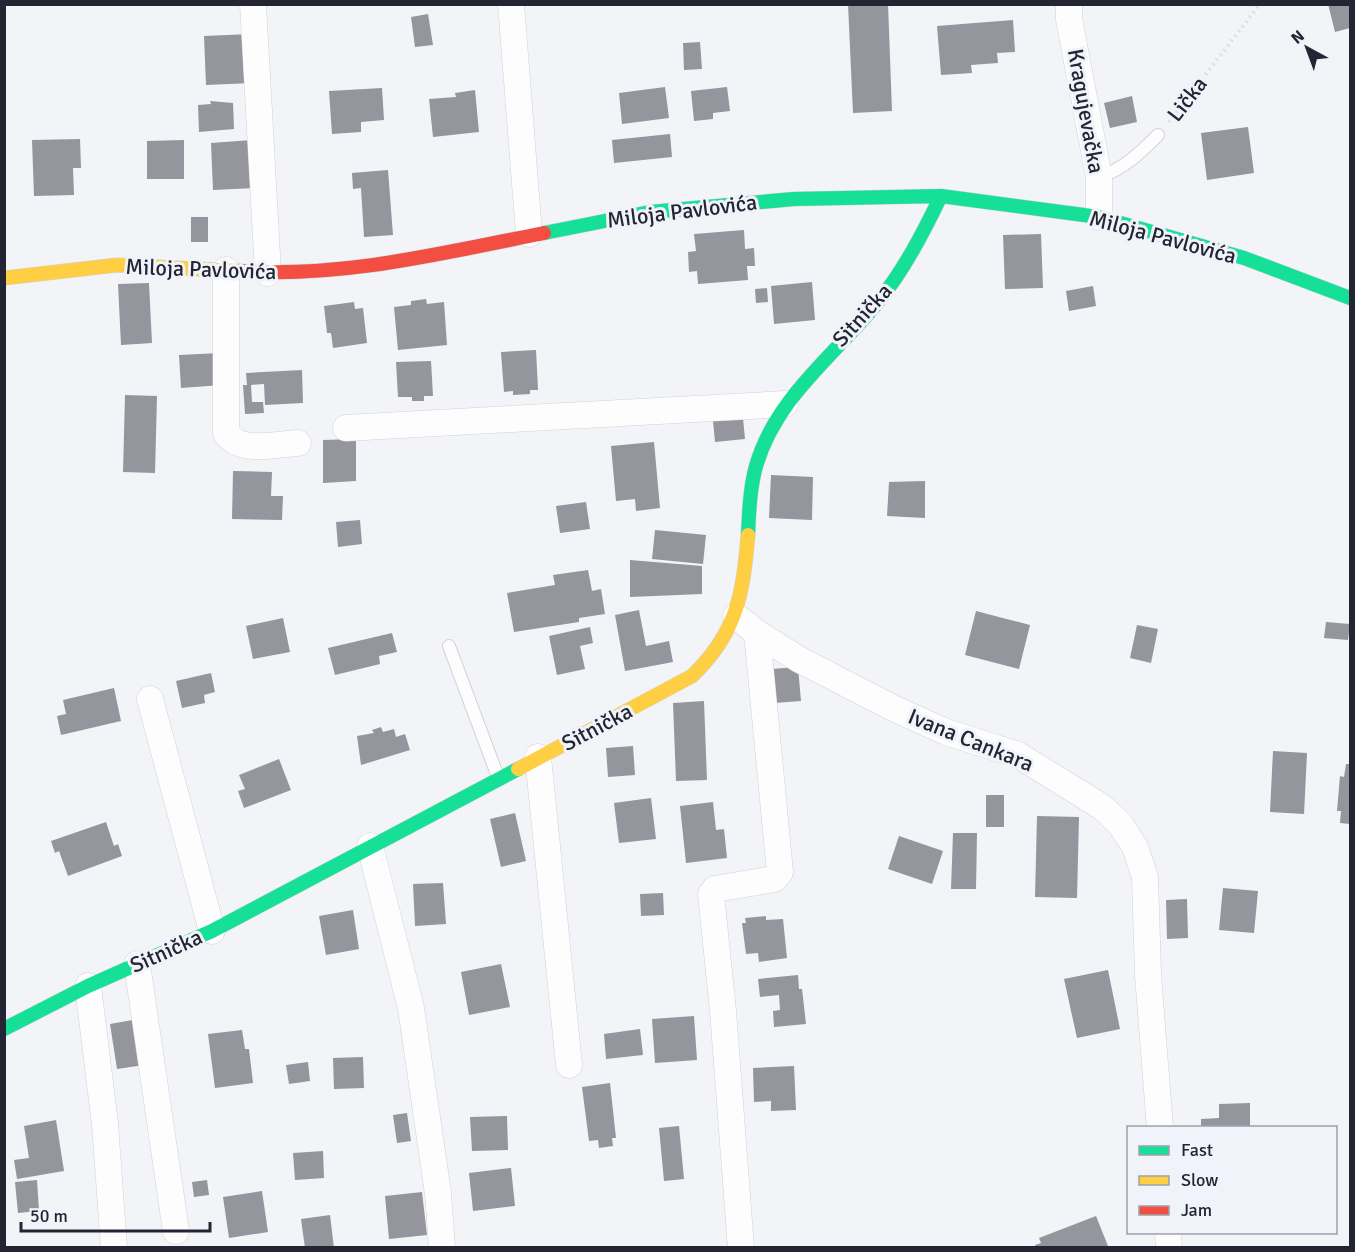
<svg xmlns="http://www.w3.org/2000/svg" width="1355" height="1252" font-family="Signika,sans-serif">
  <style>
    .building { fill: #94959d }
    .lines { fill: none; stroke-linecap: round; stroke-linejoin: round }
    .lane-casing { stroke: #d1d2da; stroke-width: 14 }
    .street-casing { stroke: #d1d2da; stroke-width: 27 }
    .fast-casing { stroke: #d1d2da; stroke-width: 15 }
    .slow-casing { stroke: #d1d2da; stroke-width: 15 }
    .jam-casing { stroke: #d1d2da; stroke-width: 15 }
    .path { stroke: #dcdcde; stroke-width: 4; stroke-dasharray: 1.5 4.5; stroke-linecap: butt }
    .lane { stroke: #fdfdfe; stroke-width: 12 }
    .street { stroke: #fdfdfe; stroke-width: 26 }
    .fast { stroke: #16e098; stroke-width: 14 }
    .slow { stroke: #ffcf43; stroke-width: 14 }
    .jam { stroke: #f24e42; stroke-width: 14 }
    .labels { text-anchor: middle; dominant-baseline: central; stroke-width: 6; stroke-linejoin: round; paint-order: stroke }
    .street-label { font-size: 22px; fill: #232632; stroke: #f1f3fa }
  </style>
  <rect width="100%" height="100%" fill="#f3f4f8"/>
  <path class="building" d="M848,4H888L892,111L853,113Z
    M1328,4H1350V28L1335,32Z
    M428,14L433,45L415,47L411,17Z
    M1013,20L1015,52L997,53L998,63L971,65L972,73L941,75L937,26Z
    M251,34L252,83L206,85L204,36Z
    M700,42L702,69L684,70L683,43Z
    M665,87L669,118L622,124L619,93Z
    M727,87L730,111L713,113V119L694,121L691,91Z
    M382,88L384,120L361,122V132L332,134L329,91Z
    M475,90L479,132L433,137L429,99L456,97L455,93Z
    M1132,96L1137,122L1110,128L1104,103Z
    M210,101L233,103L234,129L199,132L198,105L211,104Z
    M1248,127L1254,173L1207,180L1201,133Z
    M670,134L672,157L614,163L612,140Z
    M80,139L81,168H73L74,195L34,196L32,140Z
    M184,140V179H147V141Z
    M252,140L255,188L213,190L211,143Z
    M388,170L393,235L364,237L361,188L353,189L352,173Z
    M191,217H208V242H191Z
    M744,230L745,249L754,248L755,266H747L748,280L698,284L697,271L689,272L688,252L696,251L694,234Z
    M1041,234L1043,288L1005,289L1003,235Z
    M812,282L815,320L774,324L771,286Z
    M149,283L152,343L121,345L118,284Z
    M1093,286L1096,306L1069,311L1066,291Z
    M767,288L768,302L756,303L755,289Z
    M426,299L427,304L444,302L447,345L398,350L394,307L411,305V301Z
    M354,302L355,309L363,308L367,343L333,348L331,333H327L324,306Z
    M536,350L538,390H530V394L513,395V391L504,392L501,352Z
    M220,353L222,385L181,388L179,355Z
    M431,361L433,396H424V401H412V397H398L396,362Z
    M302,370L303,403L265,405L264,384L251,385L252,402H263L264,413L245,414L243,385H247L246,373Z
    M125,395L157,396L155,473L123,472Z
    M743,418L745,439L715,442L713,421Z
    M356,439V481L323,483V440Z
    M654,442L660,508L636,511L635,499L616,501L611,446Z
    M233,471L272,472L271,496H283L282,520L232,519Z
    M771,475L813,477L812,520L769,518Z
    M925,481V518L887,516L889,482Z
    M586,502L590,529L560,533L556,506Z
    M360,520L362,544L338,547L336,522Z
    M655,530L706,535L703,564L652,559Z
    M630,560L702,566V594L630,597Z
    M588,570L592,591L601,589L605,614L579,618V622L514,632L507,593L555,585L553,575Z
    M639,610L646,646L669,641L673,662L625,671L615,615Z
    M976,611L1030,625L1019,669L965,655Z
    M283,618L290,652L253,659L246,626Z
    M1326,622L1350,624L1348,640L1324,638Z
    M1137,625L1158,629L1151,663L1130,658Z
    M590,627L593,643L580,646L585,669L557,675L549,636Z
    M392,633L397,652L379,656L380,664L335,675L328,648Z
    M798,667L801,701L774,703L771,669Z
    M211,673L215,692L204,695L205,703L182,708L176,681Z
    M114,688L121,721L61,735L57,716L66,714L63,700Z
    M704,701L707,780L676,781L673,703Z
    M381,727L383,732L394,729L396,737L405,734L410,750L361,765L357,736L374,733L372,730Z
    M633,746L635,775L608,777L606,748Z
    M1273,751L1307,753L1304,814L1270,812Z
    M279,759L291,790L244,808L238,791L245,789L239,775Z
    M1346,764H1350V824L1340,823L1341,811H1337L1340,776L1344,777Z
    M986,795H1004V827H986Z
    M651,798L656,839L619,843L614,803Z
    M713,802L716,830L724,829L727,858L686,863L680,806Z
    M515,813L526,861L501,867L490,819Z
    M1037,816L1079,817L1077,898L1035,897Z
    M106,822L114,846L118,844L122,856L68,876L59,851L55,853L51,841Z
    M953,833H977L976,889H951Z
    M899,836L943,851L932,884L888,869Z
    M443,883L446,924L415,926L413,884Z
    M1223,888L1258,891L1254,933L1219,930Z
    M663,893L664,915L641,916L640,894Z
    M1187,899L1188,938L1167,939L1166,900Z
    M353,910L359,949L326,955L319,916Z
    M766,916V920L783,919L787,958L759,962L758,953L746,954L742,923H746L745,918Z
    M501,964L510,1007L469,1015L461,972Z
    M1108,970L1120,1029L1077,1038L1064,979Z
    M798,975L799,989H802L806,1024L774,1027L773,1011L780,1010L779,995L760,997L758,979Z
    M694,1016L697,1060L655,1063L652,1019Z
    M144,1018L151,1064L117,1069L110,1024Z
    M640,1029L643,1055L606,1059L604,1034Z
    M242,1030L245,1049H249L253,1083L215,1088L208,1034Z
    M363,1057L364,1088L334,1089L333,1058Z
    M308,1062L310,1081L289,1084L286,1065Z
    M794,1066L796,1110L771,1111V1101L754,1102L753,1068Z
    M610,1083L616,1138H612L613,1146L599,1148L598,1140L589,1141L582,1087Z
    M1250,1103V1128H1201V1119L1219,1118V1104Z
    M407,1113L411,1141L397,1143L393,1115Z
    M507,1116L508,1150L472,1151L470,1117Z
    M56,1120L64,1171L17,1179L14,1160L29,1158L24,1126Z
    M679,1126L684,1179L664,1181L659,1128Z
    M323,1151L324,1178L295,1180L293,1153Z
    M511,1168L515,1206L473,1211L469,1173Z
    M37,1180L39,1211L18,1213L15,1182Z
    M207,1180L209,1195L194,1197L192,1182Z
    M262,1191L268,1232L229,1238L223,1197Z
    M422,1192L427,1235L389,1239L385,1196Z
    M330,1215L334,1248H305L301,1219Z
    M1096,1216L1108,1246L1036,1248L1035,1245L1041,1243L1039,1238Z"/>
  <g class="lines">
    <defs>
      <path id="lane" d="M1099,177C1124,169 1140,153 1158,135
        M449,646L498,777"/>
      <path id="street" d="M253,4L268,273
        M511,4L529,234
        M1069,4V19L1099,177V217
        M226,270V433C240,454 276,444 298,443
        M346,428L785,404
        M736,616L757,633L800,660L893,708L946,732L1018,755L1102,807L1120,824L1135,847L1145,877L1148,975L1160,1128
        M150,699L212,931
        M538,757L569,1065
        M370,846L411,1008L438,1193L442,1248
        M137,964L176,1231
        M88,986L105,1124L114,1248
        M1168,1232L1169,1248
        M741,1248L723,1011L711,894L715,889L774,879L780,872L757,633"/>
      <path id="fast" d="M544,233L650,212L794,199L941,196L1099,217L1244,258L1350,298
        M748,535C749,512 750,488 756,466C776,397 835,355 878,302C904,270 923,233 941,196
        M4,1029L88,986L212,931L518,769"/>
      <path id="slow" d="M4,278L117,265L239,271
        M518,769L692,676C737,633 743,594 748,535"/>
      <path id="jam" d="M239,271C342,278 443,253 544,233"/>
    </defs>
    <use href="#lane" class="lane-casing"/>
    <use href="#street" class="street-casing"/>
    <use href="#fast" class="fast-casing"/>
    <use href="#slow" class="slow-casing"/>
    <use href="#jam" class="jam-casing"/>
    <path class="path" d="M1169,122L1260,4"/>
    <use href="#lane" class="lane"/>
    <use href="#street" class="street"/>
    <use href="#fast" class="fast"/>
    <use href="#slow" class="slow"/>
    <use href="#jam" class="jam"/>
  </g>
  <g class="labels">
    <g class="street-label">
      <text transform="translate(1187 99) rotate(-52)">Lička</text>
      <text transform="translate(1086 111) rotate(80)">Kragujevačka</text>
      <text transform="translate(682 211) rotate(-7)">Miloja Pavlovića</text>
      <text transform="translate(1163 237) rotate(15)">Miloja Pavlovića</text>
      <text transform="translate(201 269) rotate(2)">Miloja Pavlovića</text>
      <text transform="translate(862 315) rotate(-48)">Sitnička</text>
      <text transform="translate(597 727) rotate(-28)">Sitnička</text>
      <text transform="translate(971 740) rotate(22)">Ivana Cankara</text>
      <text transform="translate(166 951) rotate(-24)">Sitnička</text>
    </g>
  </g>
  <rect width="1355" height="1252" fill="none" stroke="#232632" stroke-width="12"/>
  <rect x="1127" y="1126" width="210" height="108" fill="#f1f3fa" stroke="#9fa1aa" stroke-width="1.5"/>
  <rect x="1139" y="1146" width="30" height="9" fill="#16e098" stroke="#9fa1aa" stroke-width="1.5"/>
  <text x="1181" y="1156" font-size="18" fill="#232632">Fast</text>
  <rect x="1139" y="1176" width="30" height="9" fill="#ffcf43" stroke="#9fa1aa" stroke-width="1.5"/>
  <text x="1181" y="1186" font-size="18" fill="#232632">Slow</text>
  <rect x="1139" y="1206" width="30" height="9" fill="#f24e42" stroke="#9fa1aa" stroke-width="1.5"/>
  <text x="1181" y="1216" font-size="18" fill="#232632">Jam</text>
  <g transform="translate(1307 48) rotate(319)" stroke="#f1f3fa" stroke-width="4.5" paint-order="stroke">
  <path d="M0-4.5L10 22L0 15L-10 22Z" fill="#232632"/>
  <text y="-9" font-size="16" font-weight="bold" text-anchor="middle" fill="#232632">N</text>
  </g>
  <path d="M21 1222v9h189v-9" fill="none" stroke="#232632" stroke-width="3"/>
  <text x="30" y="1222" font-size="18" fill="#232632" stroke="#f1f3fa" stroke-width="4.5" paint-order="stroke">50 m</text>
</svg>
